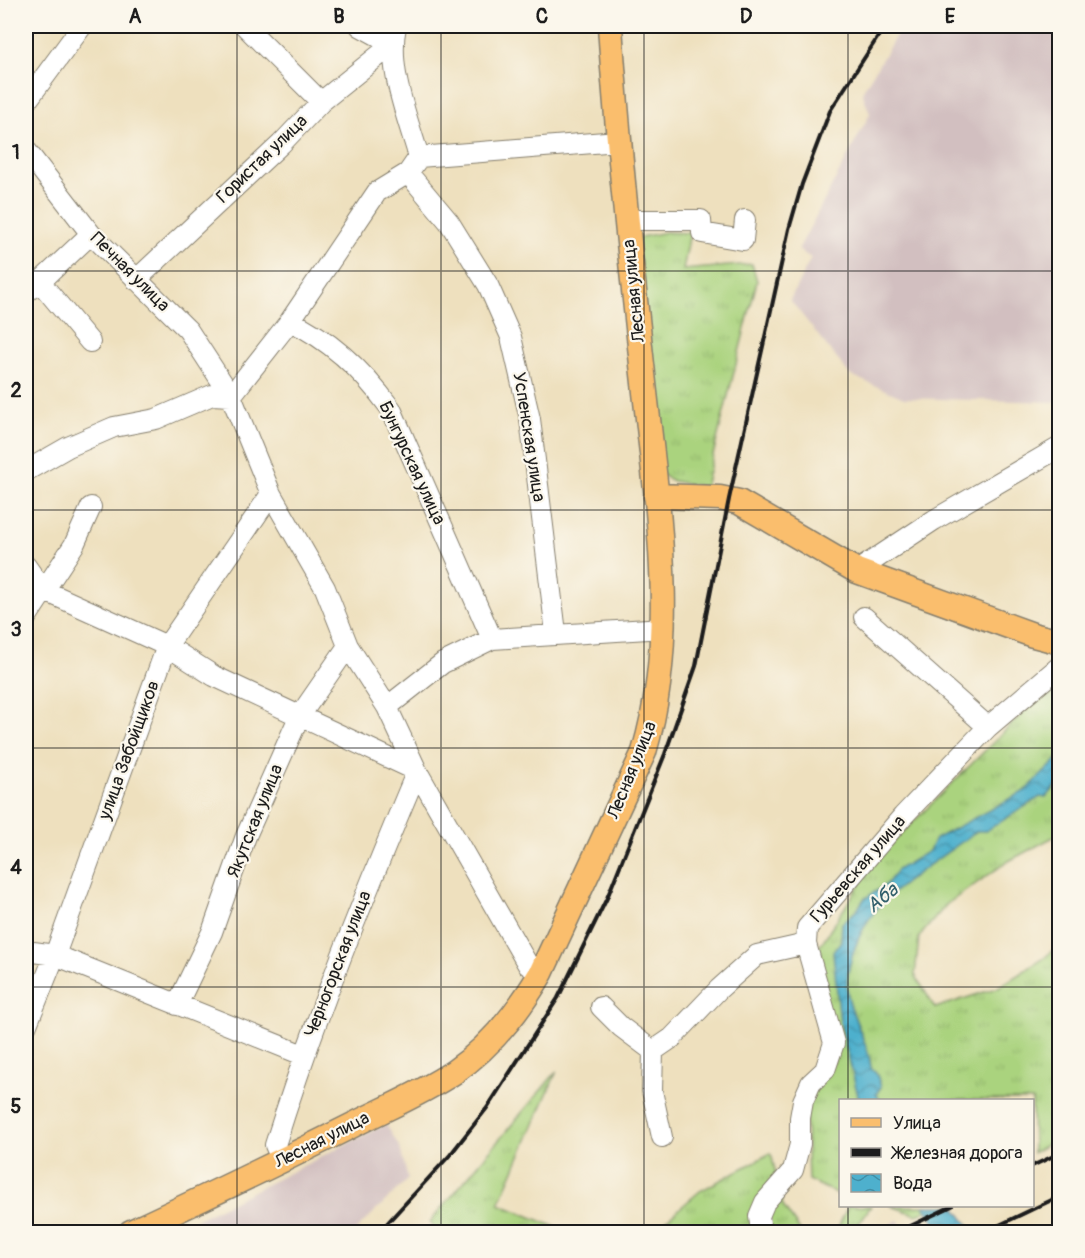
<svg xmlns="http://www.w3.org/2000/svg" width="1085" height="1258" font-family="Pangolin,sans-serif">
  <style>
    .industrial { fill: #d2bfc0 }
    .grass { fill: url(#grass-tufts); stroke: #63784d; stroke-width: 1.5 }
    .water { fill: url(#water-waves); stroke: #356674; stroke-width: 1.5 }
    .lines { fill: none; stroke-linecap: round; stroke-linejoin: round }
    .minor-casing { stroke: #857e6d; stroke-width: 22 }
    .major-casing { stroke: #857e6d; stroke-width: 27 }
    .minor { stroke: #fff; stroke-width: 20 }
    .major { stroke: #fabe6d; stroke-width: 24 }
    .rail { stroke: #1c1c1c; stroke-width: 4 }
    .grid { fill: none; stroke: #1c1c1c; stroke-width: 1.5; stroke-opacity: 0.55 }
    .labels { text-anchor: middle; dominant-baseline: central; stroke-width: 4.5; stroke-linejoin: round; paint-order: stroke }
    .street-label { font-size: 18px; fill: #1c1c1c; stroke: #fbf7ec }
    .water-label { font-size: 20px; font-style: italic; fill: #325f6c; stroke: #fbf7ec }
    .neatline { fill: none; stroke: #1c1c1c; stroke-width: 2 }
    .grid-label { font-size: 20px; text-anchor: middle; font-weight: bold; fill: #1c1c1c }
  </style>
  <defs>
    <pattern id="grass-tufts" width="24" height="20" patternUnits="userSpaceOnUse" patternTransform="scale(1.5)"><rect width="24" height="20" fill="#aad37e"/><path d="M3 7l-1-3M5 7V3M7 7l1-3M15 17l-1-3M17 17v-4M19 17l1-3" fill="none" stroke="#92b56c"/></pattern>
    <pattern id="water-waves" width="16" height="10" patternUnits="userSpaceOnUse" patternTransform="scale(1.5)"><rect width="16" height="10" fill="#4eb0cd"/><path d="M0 5q4-4 8 0t8 0" fill="none" stroke="#408ea6"/></pattern>
  </defs>
  <rect width="100%" height="100%" fill="#fbf7ec"/>
  <filter id="ink" filterUnits="userSpaceOnUse"><feTurbulence type="fractalNoise" baseFrequency=".0167" numOctaves="2"/><feDisplacementMap in="SourceGraphic" scale="12" xChannelSelector="R" yChannelSelector="G"/><feConvolveMatrix kernelMatrix="1 2 1 2 8 2 1 2 1" color-interpolation-filters="sRGB"/></filter>
  <filter id="wash" filterUnits="userSpaceOnUse"><feTurbulence type="fractalNoise" baseFrequency=".008" numOctaves="4" result="noise"/><feDisplacementMap in="SourceGraphic" scale="24" xChannelSelector="R" yChannelSelector="G"/><feGaussianBlur stdDeviation="1.35" result="paint"/><feColorMatrix in="noise" values="0 0 0 0 0 0 0 0 0 0 0 0 0 0 0 0 0 1.4 0 .05"/><feComposite in="paint" operator="in"/></filter>
  <g filter="url(#wash)">
    <rect width="100%" height="100%" fill="#eee0be"/>
    <path class="industrial" d="M902,26H1059L1060,400L1055,402L904,398L850,375L790,300L811,258L798,250L870,114L862,92Z
      M386,1124L400,1148L408,1179L354,1232H172Z
      M898,1220L905,1232H874Z"/>
    <path class="grass" d="M666,232L690,233L683,270L752,264L757,281L705,487L673,481L660,474L630,249L641,237Z
      M1059,677V834L1007,862L947,904L919,937L915,975L935,1008L997,988L1043,959L1059,945V1137L1033,1153L1032,1100H840V1195L808,1180L805,1092L834,1062L816,952L876,859Z
      M557,1071L499,1204L568,1232H437L430,1222Z
      M771,1153L783,1206L801,1232H652L700,1191Z
      M848,1206H871L853,1232H836Z
      M891,1206H936L917,1215Z"/>
    <path class="water" d="M1059,758V783L1046,798L1040,797L986,831H977C949,852 890,889 872,915C859,932 848,962 847,984C846,1009 869,1041 871,1068L876,1072L881,1087L876,1094L880,1100H859L840,1022L833,952L841,941L842,923L857,910L864,899L887,884L897,870L929,851L935,839L1025,791Z
      M924,1206H954L974,1232H941Z"/>
  </g>
  <g filter="url(#ink)">
    <g class="lines">
      <defs>
        <path id="minor" d="M245,26L321,102
          M396,26C387,69 407,116 419,157L408,173L449,222L488,285L511,337L530,419L556,633
          M26,102L82,26
          M26,150L91,234L188,330L231,396L271,494L325,588L348,646L387,707L417,771L528,965L541,973
          M419,157L618,141
          M626,220H701L702,233L743,240L745,220
          M136,280L281,144L321,102L393,44L360,26
          M26,292L40,282
          M290,321C331,340 364,372 391,409L492,639
          M90,342L40,282L91,234
          M231,396L290,321L377,192L408,173
          M26,471L68,447L114,427L156,419L212,395L231,396
          M26,566L43,590L167,646L214,676L417,771C365,894 315,1017 275,1145L282,1161
          M857,571L934,520L1060,447
          M864,617L988,727
          M26,618L74,545L91,507
          M387,707L443,663L492,639L663,628
          M26,951L55,955L303,1055
          M177,1005L212,932L246,836L299,717L348,646
          M601,1007L621,1027L653,1051L652,1091L662,1137
          M26,1027L55,955L167,646L271,494
          M653,1051L672,1038L719,989L757,955L806,944L807,928L903,816L988,727L1060,666
          M761,1232L759,1216L765,1202L793,1170L800,1144V1118L803,1101L811,1083L825,1070L834,1043L806,944"/>
        <path id="major" d="M656,496L720,498L739,502L857,571L1033,635L1060,642
          M131,1232C206,1197 282,1161 357,1123C389,1107 424,1092 454,1072C490,1047 519,1011 541,973L644,752C679,634 657,504 644,383C631,264 618,145 610,26"/>
      </defs>
      <use href="#minor" class="minor-casing"/>
      <use href="#major" class="major-casing"/>
      <use href="#minor" class="minor"/>
      <use href="#major" class="major"/>
      <path class="rail" d="M1032,1166L1060,1153
        M379,1232L450,1155L487,1108L558,998L607,898L665,754L696,666L729,499L789,229L802,184L830,111L885,26
        M898,1232L952,1206
        M985,1232L1060,1196"/>
    </g>
  </g>
  <path class="grid" d="M237,26V1232M441,26V1232M644,26V1232M848,26V1100M26,271H1060M26,510H1060M26,748H1060M26,987H1060M848,1206V1232"/>
  <g class="labels">
    <g class="street-label">
      <text transform="translate(262 159) rotate(-44)">Гористая улица</text>
      <text transform="translate(130 272) rotate(45)">Печная улица</text>
      <text transform="translate(634 291) rotate(-96)">Лесная улица</text>
      <text transform="translate(529 437) rotate(81)">Успенская улица</text>
      <text transform="translate(412 463) rotate(65)">Бунгурская улица</text>
      <text transform="translate(129 750) rotate(-70)">улица Забойщиков</text>
      <text transform="translate(632 770) rotate(-68)">Лесная улица</text>
      <text transform="translate(255 821) rotate(-68)">Якутская улица</text>
      <text transform="translate(858 869) rotate(-49)">Гурьевская улица</text>
      <text transform="translate(338 964) rotate(-69)">Черногорская улица</text>
      <text transform="translate(322 1140) rotate(-27)">Лесная улица</text>
    </g>
    <g class="water-label">
      <text transform="translate(882 898) rotate(-39)">Аба</text>
    </g>
  </g>
  <rect width="1085" height="1258" fill="none" stroke="#fbf7ec" stroke-width="66"/>
  <rect x="839" y="1099" width="195" height="108" fill="#fbf7ec" stroke="#a29f99" stroke-width="1.5"/>
  <rect x="851" y="1118" width="30" height="9" fill="#fabe6d" stroke="#a29f99" stroke-width="1.5"/>
  <text x="893" y="1129" font-size="18" fill="#1c1c1c">Улица</text>
  <rect x="851" y="1148" width="30" height="9" fill="#1c1c1c" stroke="#a29f99" stroke-width="1.5"/>
  <text x="893" y="1159" font-size="18" fill="#1c1c1c">Железная дорога</text>
  <rect x="851" y="1174" width="30" height="18" fill="url(#water-waves)" stroke="#a29f99" stroke-width="1.5"/>
  <text x="893" y="1189" font-size="18" fill="#1c1c1c">Вода</text>
  <rect x="33" y="33" width="1019" height="1192" class="neatline"/>
  <g class="grid-label">
    <text x="135" y="23">A</text>
    <text x="339" y="23">B</text>
    <text x="542" y="23">C</text>
    <text x="746" y="23">D</text>
    <text x="950" y="23">E</text>
    <text x="16" y="159">1</text>
    <text x="16" y="397">2</text>
    <text x="16" y="636">3</text>
    <text x="16" y="874">4</text>
    <text x="16" y="1113">5</text>
  </g>
</svg>
